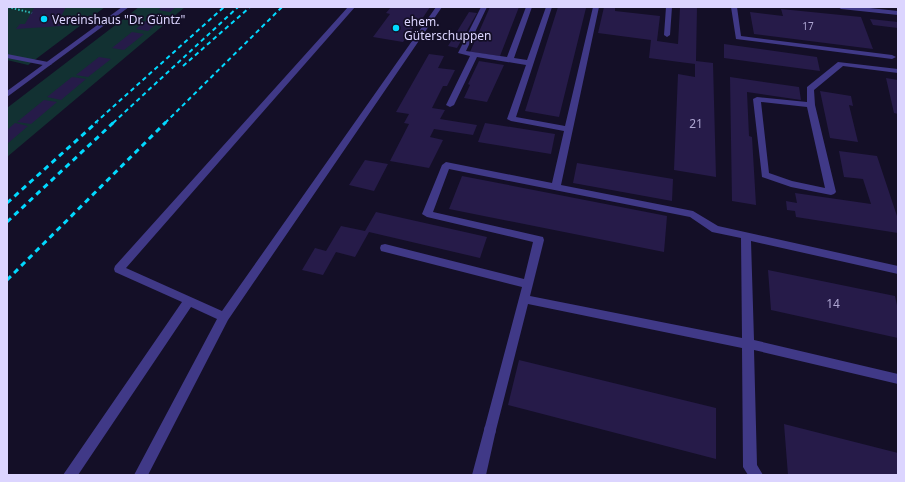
<svg xmlns="http://www.w3.org/2000/svg" width="905" height="482" font-family="'Noto Sans',sans-serif">
  <style>
    .green { fill: #123132 }
    .building { fill: #261b49 }
    .lines { fill: none; stroke-linecap: round; stroke-linejoin: round }
    .path { stroke: #2dbcba; stroke-width: 2; stroke-dasharray: 1.5 2; stroke-linecap: butt }
    .service { fill: #403987; fill-rule: evenodd }
    .minor { fill: #403987; fill-rule: evenodd }
    .rail-far1 { stroke: #01d9ff; stroke-width: 2; stroke-dasharray: 4.5 3.5; stroke-linecap: butt }
    .rail { stroke: #01d9ff; stroke-width: 3; stroke-dasharray: 5.5 4.5; stroke-linecap: butt }
    .poi-dot { fill: #01d9ff; stroke: #140f27; stroke-width: 1.5 }
    .labels { text-anchor: middle; dominant-baseline: central; stroke-width: 3.5; stroke-linejoin: round; paint-order: stroke }
    .far-number-label { font-size: 10px; fill: #aea6d2 }
    .far-poi-label { font-size: 12px; fill: #dcd5ff; stroke: #140f27; text-anchor: start }
    .number-label { font-size: 12px; fill: #aea6d2 }
  </style>
  <rect width="100%" height="100%" fill="#140f27"/>
  <path class="green" d="M7,7H105L28,65L7,60Z
    M139,7H185L7,157V108Z"/>
  <path class="building" d="M66,7L58,22H64L61,26L16,29L20,24H25L34,8Z
    M163,7H176L170,12L158,10Z
    M391,7H430L422,19H419L403,42L373,37L390,14L386,13Z
    M490,7H519L500,56L470,52Z
    M558,7L586,8L559,117L525,111Z
    M604,7H615V11L660,16L657,41L678,44L680,7H697L696,61L713,63L716,177L674,170L678,74L695,77V64L649,58L651,40L598,33Z
    M781,9L861,17L873,49L754,34L750,12L783,16Z
    M469,12L477,13L457,48L448,46Z
    M154,14L166,15L148,31L136,29Z
    M870,19L898,22V28L873,25Z
    M132,32L144,34L124,50L112,48Z
    M724,44L817,57L820,71L724,58Z
    M429,54L444,56L438,68L455,70L447,86H443L432,108L445,110L440,119L477,125L473,135L434,129L430,137L443,140L429,168L390,161L409,124L404,123L409,114L396,112Z
    M99,57L111,59L88,77L76,75Z
    M479,61L504,65L487,102L464,98L470,85L468,84Z
    M72,77L86,79L61,100L47,97Z
    M730,77L799,87L801,100L747,92L749,136L752,137L756,205L732,201Z
    M886,78L898,80V114L894,113Z
    M820,91L851,96L853,106L849,105L858,142L830,138Z
    M44,100L57,102L31,124L17,122Z
    M15,123L28,126L7,144V130Z
    M485,123L555,134L551,154L478,142Z
    M839,151L877,156L898,219V233L796,217L795,211L787,210L786,201L797,203L795,193L871,204L863,179L844,177Z
    M365,160L388,164L374,191L349,185Z
    M577,163L673,179L672,201L573,183Z
    M462,176L667,216L664,252L449,209Z
    M376,212L487,237L480,258L369,232L355,257L336,252L323,275L302,270L315,248L326,251L341,226L365,231Z
    M768,270L895,296L898,310V338L771,310Z
    M519,360L716,408V459L508,405Z
    M784,424L898,453V475H788Z"/>
  <g class="lines">
    <path class="path" d="M8,7L32,13"/>
    <path class="service" d="M348,7H355L126,268L222,311L436,7H442L228,320L148,475H134L217,319L191,307L78,475H63L182,302L115,272L114,269L115,266Z
      M481,7H487L466,51L507,57L526,7H532L514,58L527,60L546,7H552L516,117L565,126L593,7H599L561,185L693,211L718,226L898,266V274L751,241L754,340L898,374V384L754,350L757,465L763,475H748L743,467L742,348L528,304L496,430L495,434L490,436L485,434L484,430L522,287L385,252L381,251L380,248L381,245L385,244L524,279L533,242L427,217L422,214L442,165L446,162L552,183L564,131L511,121L507,119L526,65L477,57L454,105L450,107L446,105L470,56L458,53ZM449,169L690,217L712,232L741,238L742,338L530,296L544,240L543,237L433,212Z
      M666,7H672L670,35L667,37L664,35Z
      M731,7H737L741,36L892,55L896,57L892,59L736,39Z
      M7,54L48,62L52,64L48,66L7,58Z
      M838,62L898,69V73L843,66L814,90L815,105L836,192L834,194L831,195L791,187L762,177L753,99L757,97L807,102V87ZM761,102L807,107L825,188L792,181L769,173Z"/>
    <path class="minor" d="M122,7H129L7,97V91Z
      M838,7H860L898,11V15L841,9Z
      M490,424L495,426L496,430L486,475H472L484,430L485,426Z"/>
    <path class="rail-far1" d="M183,66L250,7
      M95,123L224,7
      M113,123L238,7
      M165,123L282,7"/>
    <path class="rail" d="M7,203L97,122
      M7,222L114,122
      M7,280L166,122"/>
  </g>
  <g class="poi-dot">
    <circle cx="44" cy="19" r="4"/>
    <circle cx="396" cy="28" r="4"/>
  </g>
  <g class="labels">
    <g class="far-number-label">
      <text x="808" y="26">17</text>
    </g>
    <g class="far-poi-label">
      <text x="52" y="19">Vereinshaus "Dr. Güntz"</text>
      <text x="404" y="21">ehem.<tspan x="404" dy="14">Güterschuppen</tspan></text>
    </g>
    <g class="number-label">
      <text x="696" y="123">21</text>
      <text x="833" y="303">14</text>
    </g>
  </g>
  <rect width="905" height="482" fill="none" stroke="#dcd5ff" stroke-width="16"/>
</svg>
